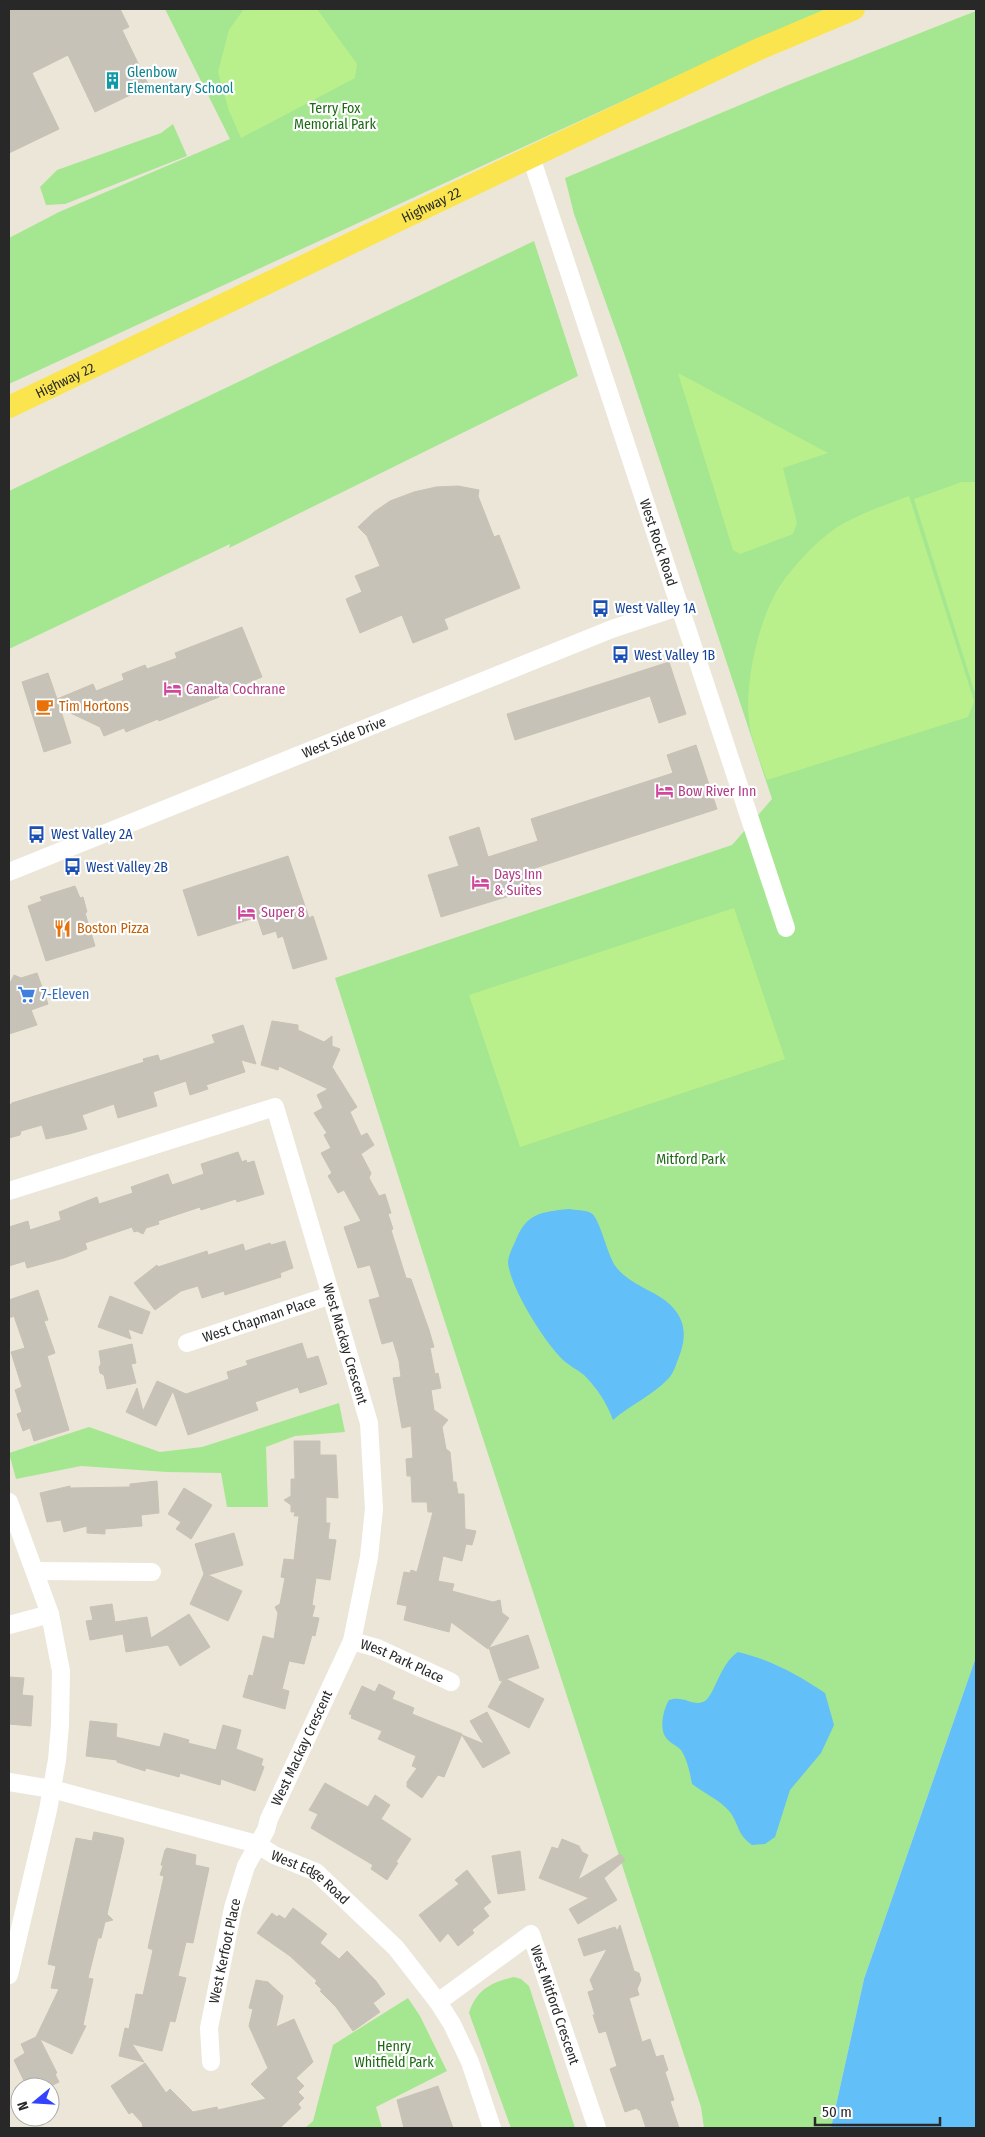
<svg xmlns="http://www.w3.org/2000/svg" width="985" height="2137" font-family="'Fira Sans Condensed',sans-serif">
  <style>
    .green { fill: #a4e790 }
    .pitch { fill: #baf08b }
    .water { fill: #62bff7 }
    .building { fill: #c7c2b8; stroke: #c7c2b2 }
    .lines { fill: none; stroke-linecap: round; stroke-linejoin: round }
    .minor { stroke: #fff; stroke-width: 18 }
    .major { stroke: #fae54f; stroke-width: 22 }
    .labels { text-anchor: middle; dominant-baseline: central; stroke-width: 4.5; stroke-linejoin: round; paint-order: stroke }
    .culture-label { font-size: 14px; fill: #0d838f; stroke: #fff; text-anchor: start }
    .park-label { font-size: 14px; fill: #1c6914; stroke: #fff }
    .street-label { font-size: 14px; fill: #282828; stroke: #fff }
    .transit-label { font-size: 14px; fill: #164399; stroke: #fff; text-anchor: start }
    .hotel-label { font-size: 14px; fill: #b23c85; stroke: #fff; text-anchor: start }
    .food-label { font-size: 14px; fill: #c56008; stroke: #fff; text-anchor: start }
    .shop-label { font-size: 14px; fill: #366cbe; stroke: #fff; text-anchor: start }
  </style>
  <rect width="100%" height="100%" fill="#ece6d8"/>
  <path class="green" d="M165,9H832L753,41L9,384V238L59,212L230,139Z
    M976,11V1657L864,1979L831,2128H704L701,2107L443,1316L335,978L732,845L772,799L625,356L574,214L565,178L788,85Z
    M173,124L187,156L65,204L46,205L40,187L57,170L161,133Z
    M534,241L578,376L229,548L230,544L9,649V491Z
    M339,1403L345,1432L295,1436L266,1447L268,1507H227L221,1473L167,1472L81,1466L16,1479L9,1453L89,1427L160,1452L202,1447Z
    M514,1977L521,1979L529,1986L575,2128H511L469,2013C476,1990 491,1982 514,1977Z
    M408,1998L420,2016L447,2071L376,2107L382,2128H305L313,2121L333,2045Z"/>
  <path class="pitch" d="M244,9H317L357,64L355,78L241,138L229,111L218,72L229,30Z
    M678,373L828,453L783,468L797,523L793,534L740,554L733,550Z
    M962,482H976V696L914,499Z
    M909,496L974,701L968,717L767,780C762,765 755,749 751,733C742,693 756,631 774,596C786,573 817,540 839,526C861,513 885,505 909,496Z
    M734,908L785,1059L520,1147L469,995Z"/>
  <path class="water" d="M569,1209C575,1210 586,1210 591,1213C600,1218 607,1255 616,1267C628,1283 650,1289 666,1301C688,1319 687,1339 677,1362C675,1368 672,1375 668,1379C653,1395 630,1405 613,1420C607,1403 597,1388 584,1375C577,1369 569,1366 562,1359C544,1341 511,1289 508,1263C508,1257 512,1248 515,1242C526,1213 541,1212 569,1209Z
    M738,1652C771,1660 798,1675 825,1693L834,1725L821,1753L790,1790L775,1837L765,1844L752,1845C736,1833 740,1826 730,1812C720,1800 704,1793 692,1784C690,1773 687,1759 681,1750C677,1746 672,1744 668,1740C658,1731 663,1710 669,1700C684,1695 691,1706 703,1702C714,1699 719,1664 738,1652Z
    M976,1657V2128H831L864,1979Z"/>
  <path class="building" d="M9,9H120L129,27L122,30L149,86L95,112L68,55L32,73L59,129L9,153Z
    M458,486L479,490L478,496L494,537L499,535L520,588L444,619L448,629L413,643L402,615L360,633L346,599L362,592L355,576L380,566L367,536L358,527L374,512L390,501L414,492L436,487Z
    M242,627L262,677L219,695V697L159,721L158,719L126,732L124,728L104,736L100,727L60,708L71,743L44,752L22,682L48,673L57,699L93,684L96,691L124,680L122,674L145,665L147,669L177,658L175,653Z
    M669,662L686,714L659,723L650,696L515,740L507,714Z
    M696,745L717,809L526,871L532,889L441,917L428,875L459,866L449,837L479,827L488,857L538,841L531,819L673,773L667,755Z
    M288,856L309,918L313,916L327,959L293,969L283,936L278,938L276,931L263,935L257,917L198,936L183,890Z
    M75,886L80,898L83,897L87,912L85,913L95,946L46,961L28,906L42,901L40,897Z
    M37,973L48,1004L31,1010L37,1025L9,1034V985L14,975L21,978Z
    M272,1021L298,1025V1030L324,1042L332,1036V1046L340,1049L332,1067L357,1107L350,1112L361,1136L367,1133L374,1145L361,1154L371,1173L369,1178L379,1196L385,1194L391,1213L388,1214L393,1229L391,1230L406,1278L411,1279L429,1330L434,1347L430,1348L435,1374L438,1373L441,1388L431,1390L434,1410L448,1420L442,1427L446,1449L450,1452L453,1482H456L458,1494H464L465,1529L476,1531L472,1545L466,1544L462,1561L443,1556L438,1581L454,1584L452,1591L493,1602L500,1600L502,1613L509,1618L488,1649L451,1622L449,1632L404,1620L407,1606L397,1604L404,1572L410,1573L411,1570L417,1572L433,1512H428L427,1502H412L411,1476H407L406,1459L413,1458L411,1426L402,1428L393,1378L401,1377L399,1361L393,1341L382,1344L369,1300L380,1297L370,1265L358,1268L344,1227L361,1221L344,1190L338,1193L328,1176L332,1173L321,1153L331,1148L324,1135L327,1133L314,1113L323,1108L317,1095L328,1089L279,1066L278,1070L261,1065Z
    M243,1025L256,1064L241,1060L245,1072L206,1085L208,1089L190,1095L186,1081L153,1092L157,1106L118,1118L114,1104L82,1115L87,1129L69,1134L46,1139L42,1125L21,1131L20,1135L9,1138V1106L12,1103L144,1062L143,1059L158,1055L160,1061L215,1043L212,1035Z
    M238,1152L242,1162L246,1160L247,1163L254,1161L264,1194L237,1202L236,1199L201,1210L200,1207L158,1221L159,1224L146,1228L143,1234L137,1231L134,1232L132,1227L85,1243L87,1249L64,1258L27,1268L25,1261L9,1266V1227L28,1221L30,1230L61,1220L59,1212L97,1197L99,1204L133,1193L131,1187L168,1174L172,1185L204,1174L201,1164Z
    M285,1241L293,1268L280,1273L281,1277L225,1295L224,1291L202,1298L198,1286L181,1291L155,1310L134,1283L157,1265L158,1267L207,1251L208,1255L243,1244L245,1251L270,1243L271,1245Z
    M38,1290L48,1320L44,1321L55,1353L47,1356L69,1430L34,1441L30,1428L23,1431L17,1414L22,1412L15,1390L22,1387L11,1352L25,1348L14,1316L9,1318V1300Z
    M110,1296L150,1312L142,1334L128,1329L131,1339L98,1327Z
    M302,1343L307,1359L318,1356L327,1384L300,1393L298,1387L255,1402L258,1410L188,1435L173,1391L156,1426L126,1412L137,1388L143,1411L157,1381L186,1394L229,1379L227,1372L248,1365L246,1361Z
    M132,1344L136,1363L131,1364L136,1383L107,1389L104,1375L100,1373L99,1367L101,1364L99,1351Z
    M294,1441H320V1455H336L338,1498L326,1497V1523H330L328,1539L336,1540L330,1580L316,1578L312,1605L315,1606L312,1617L319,1618L315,1636L312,1635L304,1664L289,1661L282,1689L289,1691L285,1709L243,1697L249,1675L253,1676L263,1636L274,1639L278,1613L275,1607L280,1604L285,1578L281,1577L284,1559L294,1560L299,1516H294L295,1512H291V1505L284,1500L291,1496V1479H295Z
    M157,1481L159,1513L141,1515L142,1526L105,1529V1534L87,1533V1526L64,1532L61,1520L47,1522L40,1493L70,1486V1488L130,1487V1484Z
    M184,1488L212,1505L191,1539L176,1529L181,1522L168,1514Z
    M234,1533L243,1565L208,1575L242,1591L228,1621L190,1604L204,1574L195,1544Z
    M112,1604L115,1622L147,1617L151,1638L189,1614L210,1647L180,1666L168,1645L126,1652L123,1634L90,1640L86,1621L93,1620L90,1607Z
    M528,1635L539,1668L506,1679L544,1699L529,1728L488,1707L503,1680L500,1681L489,1648Z
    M9,1677L24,1678L22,1695L33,1696L31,1726L9,1724Z
    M379,1684L395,1692L392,1699L414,1708L412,1714L462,1734L444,1777L438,1775L422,1798L407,1787V1782L417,1768L412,1766L416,1756L378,1739L382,1731L351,1718L352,1715L349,1714L362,1686L375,1692Z
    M487,1712L510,1753L483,1768L462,1735L484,1744L470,1721Z
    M90,1721L117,1724L116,1737L160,1747L164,1733L189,1740L188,1743L216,1750L223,1725L241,1730L236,1749L263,1759L261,1765L264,1767L255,1791L221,1779L220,1785L180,1773L179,1777L146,1768L145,1771L117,1762V1760L86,1756Z
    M325,1783L368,1807L375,1795L390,1805L381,1819L411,1839L396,1862L398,1863L387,1880L371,1869L373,1865L311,1828L318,1814L309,1810Z
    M94,1832L123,1838L124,1841L107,1914L113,1920L105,1922L101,1938H98L88,1978L93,1979L83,2025L86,2026L72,2054L40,2039L57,2073L55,2074L59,2082L49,2087H43L40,2082L27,2087L14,2060L25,2053L21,2044L36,2037L59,1989L51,1988L56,1966L48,1964L76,1838L92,1841Z
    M562,1839L579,1846L582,1852L588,1855L578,1880L620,1854L625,1860L604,1878L617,1900L578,1924L569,1909L589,1898L539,1878L552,1847L558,1849Z
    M167,1848L196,1855L195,1865L209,1868L193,1943L186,1942L178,1976L186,1978L175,2022L170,2021L162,2051L132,2044L144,2062L119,2056L125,2028L129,2029L136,1994L143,1995L153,1950L148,1948L164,1876L160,1875L163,1866L161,1865L165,1850Z
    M520,1851L525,1890L498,1894L492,1856Z
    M467,1870L491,1902L483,1908L489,1916L472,1930L474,1933L458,1946L448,1933L440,1942L419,1915L459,1884L455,1880Z
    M293,1908L327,1934L320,1943L339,1959L347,1951L376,1981L385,1994L373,2003L380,2012L353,2031L336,2007L320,1991L322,1990L315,1983L317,1981L290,1956L257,1933L272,1913L277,1917L279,1915L285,1919Z
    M620,1925L634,1971L639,1973L641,1980L637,1989L639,1995L629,1998L642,2042L650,2039L656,2057L663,2055L668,2070L665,2072L674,2100L670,2101L679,2128H646L640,2110H638L637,2108L625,2112L610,2069L617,2066L606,2031L599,2033L593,2015H595L588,1992L594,1990L590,1980L607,1949L584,1956L578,1939L615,1927L617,1931Z
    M256,1980L268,1982L283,1996L276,2027L294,2019L313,2062L296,2078L304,2086L298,2092L304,2098L298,2104L301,2108L280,2128H143L142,2123L132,2112L129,2114L111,2086L145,2063L166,2093L170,2089L193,2112L217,2107L218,2110L266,2099L251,2084L268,2068L249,2026L253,2009L249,2008Z
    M438,2086L453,2128H404L397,2100Z"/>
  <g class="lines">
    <g class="minor">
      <path id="s1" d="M531,157L786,928"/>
      <path id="s2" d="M9,872L612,629L681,606"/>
      <path id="s3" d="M9,1191L275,1107L369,1423L374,1509L369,1557L352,1641L269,1819L266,1830L246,1866L233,1908L209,2028L211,2062"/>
      <path id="s4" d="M187,1343L331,1295"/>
      <path d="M9,1502L50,1614L61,1671L60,1725L57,1760L48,1810L9,1975"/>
      <path d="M35,1571L152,1572"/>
      <path d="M9,1625L50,1614"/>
      <path id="s5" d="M352,1641L377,1648L451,1682"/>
      <path id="s6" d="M9,1782L52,1789L257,1844L274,1855L316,1872L396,1948L438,2002L452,2024L470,2062L492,2128"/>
      <path id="s7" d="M438,2002L531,1934L597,2128"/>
    </g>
    <path class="major" id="s8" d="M9,407L531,157L757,50L854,9"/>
  </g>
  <defs>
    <symbol id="building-bare" viewBox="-9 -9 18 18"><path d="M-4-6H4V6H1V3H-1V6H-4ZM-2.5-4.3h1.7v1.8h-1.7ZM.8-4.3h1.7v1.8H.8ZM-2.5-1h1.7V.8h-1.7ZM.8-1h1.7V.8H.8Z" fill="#0f9aa8" stroke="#fff" stroke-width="2.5" paint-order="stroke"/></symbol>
    <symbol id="bus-bare" viewBox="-9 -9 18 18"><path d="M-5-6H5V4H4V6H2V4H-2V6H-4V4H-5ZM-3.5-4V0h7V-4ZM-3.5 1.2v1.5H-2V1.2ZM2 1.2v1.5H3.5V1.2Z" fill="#1a4fb4" stroke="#fff" stroke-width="2.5" paint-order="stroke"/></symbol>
    <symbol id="hotel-bare" viewBox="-9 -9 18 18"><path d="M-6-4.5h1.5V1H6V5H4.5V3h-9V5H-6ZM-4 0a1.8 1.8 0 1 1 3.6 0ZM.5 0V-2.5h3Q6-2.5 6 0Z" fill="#d1479c" stroke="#fff" stroke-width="2.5" paint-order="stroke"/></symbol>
    <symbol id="cafe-bare" viewBox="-9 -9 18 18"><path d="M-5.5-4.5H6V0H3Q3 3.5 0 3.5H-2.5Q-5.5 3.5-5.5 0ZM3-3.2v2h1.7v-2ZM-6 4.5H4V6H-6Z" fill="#e8710a" stroke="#fff" stroke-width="2.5" paint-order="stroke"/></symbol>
    <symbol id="restaurant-bare" viewBox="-9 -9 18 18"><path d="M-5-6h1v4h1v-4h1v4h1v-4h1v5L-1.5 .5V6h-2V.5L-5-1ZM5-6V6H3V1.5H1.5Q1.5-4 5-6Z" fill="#e8710a" stroke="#fff" stroke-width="2.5" paint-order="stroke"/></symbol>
    <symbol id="supermarket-bare" viewBox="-9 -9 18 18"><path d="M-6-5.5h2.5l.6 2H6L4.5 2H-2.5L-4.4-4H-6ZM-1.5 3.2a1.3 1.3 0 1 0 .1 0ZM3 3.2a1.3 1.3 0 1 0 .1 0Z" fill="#3f7fe0" stroke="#fff" stroke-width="2.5" paint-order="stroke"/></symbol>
  </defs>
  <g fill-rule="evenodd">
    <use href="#building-bare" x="100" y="68" width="25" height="25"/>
    <use href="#bus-bare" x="588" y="596" width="25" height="25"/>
    <use href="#bus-bare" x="608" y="642" width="25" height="25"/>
    <use href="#hotel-bare" x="160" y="676" width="25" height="25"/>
    <use href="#cafe-bare" x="32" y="694" width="25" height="25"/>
    <use href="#hotel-bare" x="652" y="778" width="25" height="25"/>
    <use href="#bus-bare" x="24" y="822" width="25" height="25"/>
    <use href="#bus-bare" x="60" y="854" width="25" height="25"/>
    <use href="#hotel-bare" x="468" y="870" width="25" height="25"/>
    <use href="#hotel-bare" x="234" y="900" width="25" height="25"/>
    <use href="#restaurant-bare" x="50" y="916" width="25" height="25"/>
    <use href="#supermarket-bare" x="14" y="982" width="25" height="25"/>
  </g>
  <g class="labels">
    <g class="culture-label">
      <text x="127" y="72">Glenbow<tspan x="127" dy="16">Elementary School</tspan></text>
    </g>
    <g class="park-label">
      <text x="335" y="108">Terry Fox<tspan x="335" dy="16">Memorial Park</tspan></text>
      <text x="691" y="1159">Mitford Park</text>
      <text x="394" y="2046">Henry<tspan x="394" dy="16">Whitfield Park</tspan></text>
    </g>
    <g class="street-label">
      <text stroke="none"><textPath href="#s8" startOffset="468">Highway 22</textPath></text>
      <text stroke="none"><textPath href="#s8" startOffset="62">Highway 22</textPath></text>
      <text stroke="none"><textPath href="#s1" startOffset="406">West Rock Road</textPath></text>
      <text stroke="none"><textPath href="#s2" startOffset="361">West Side Drive</textPath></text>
      <text stroke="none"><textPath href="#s4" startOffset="76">West Chapman Place</textPath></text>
      <text stroke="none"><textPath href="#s3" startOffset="526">West Mackay Crescent</textPath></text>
      <text stroke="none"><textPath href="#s5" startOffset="54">West Park Place</textPath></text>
      <text transform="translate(302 1748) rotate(-65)">West Mackay Crescent</text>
      <text stroke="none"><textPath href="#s6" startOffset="319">West Edge Road</textPath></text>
      <text transform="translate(225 1951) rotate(-78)">West Kerfoot Place</text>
      <text stroke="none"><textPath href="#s7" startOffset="190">West Mitford Crescent</textPath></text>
    </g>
    <g class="transit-label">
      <text x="615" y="608">West Valley 1A</text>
      <text x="634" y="655">West Valley 1B</text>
      <text x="51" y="834">West Valley 2A</text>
      <text x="86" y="867">West Valley 2B</text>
    </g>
    <g class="hotel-label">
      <text x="186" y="689">Canalta Cochrane</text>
      <text x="678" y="791">Bow River Inn</text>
      <text x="494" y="874">Days Inn<tspan x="494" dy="16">&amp; Suites</tspan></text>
      <text x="261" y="912">Super 8</text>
    </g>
    <g class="food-label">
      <text x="59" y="706">Tim Hortons</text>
      <text x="77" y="928">Boston Pizza</text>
    </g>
    <g class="shop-label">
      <text x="41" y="994">7-Eleven</text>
    </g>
  </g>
  <rect width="985" height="2137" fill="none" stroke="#282828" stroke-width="20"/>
  <g transform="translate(35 2102) rotate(252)"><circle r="24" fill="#ffffff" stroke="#a9a9a9"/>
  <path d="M0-4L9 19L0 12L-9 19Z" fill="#3242ff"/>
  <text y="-8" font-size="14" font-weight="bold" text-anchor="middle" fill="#282828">N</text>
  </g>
  <path d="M815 2117v8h125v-8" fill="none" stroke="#282828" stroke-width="2.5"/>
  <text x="822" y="2117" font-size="15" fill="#282828" stroke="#ffffff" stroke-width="4" paint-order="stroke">50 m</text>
</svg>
